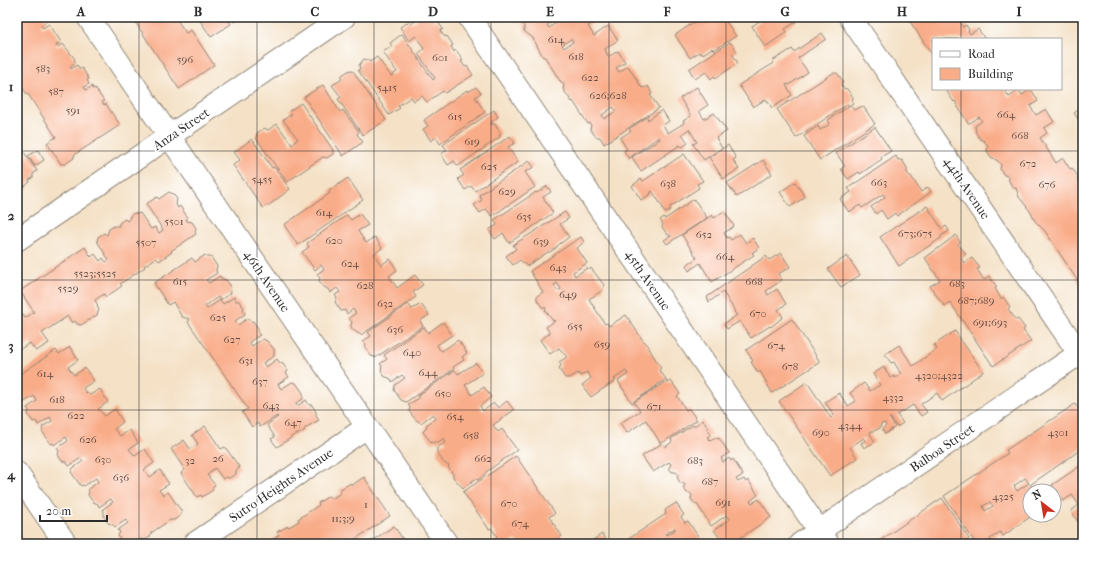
<svg xmlns="http://www.w3.org/2000/svg" width="1100" height="561" font-family="'IM FELL French Canon',serif">
  <style>
    .building { fill: #f9ac88; fill-rule: evenodd }
    .lines { fill: none; stroke-linecap: round; stroke-linejoin: round }
    .street-casing { stroke: #908678; stroke-width: 24 }
    .secondary-casing { stroke: #908678; stroke-width: 24 }
    .street { stroke: #fff; stroke-width: 22 }
    .secondary { stroke: #fff; stroke-width: 22 }
    .grid { fill: none; stroke: #2b2b2b; stroke-width: 1; stroke-opacity: 0.55 }
    .labels { text-anchor: middle; dominant-baseline: central; stroke-width: 3; stroke-linejoin: round; paint-order: stroke }
    .number-label { font-size: 11px; fill: #5e4b42 }
    .street-label { font-size: 13px; fill: #2b2b2b; stroke: #fff }
    .neatline { fill: none; stroke: #2b2b2b; stroke-width: 1.5 }
    .grid-label { font-size: 13px; text-anchor: middle; font-weight: bold; fill: #2b2b2b }
  </style>
  <rect width="100%" height="100%" fill="#fff"/>
  <filter id="ink" filterUnits="userSpaceOnUse"><feTurbulence type="fractalNoise" baseFrequency=".025" numOctaves="2"/><feDisplacementMap in="SourceGraphic" scale="8" xChannelSelector="R" yChannelSelector="G"/><feConvolveMatrix kernelMatrix="1 2 1 2 8 2 1 2 1" color-interpolation-filters="sRGB"/></filter>
  <filter id="wash" filterUnits="userSpaceOnUse"><feTurbulence type="fractalNoise" baseFrequency=".012" numOctaves="4" result="noise"/><feDisplacementMap in="SourceGraphic" scale="16" xChannelSelector="R" yChannelSelector="G"/><feGaussianBlur stdDeviation="0.9" result="paint"/><feColorMatrix in="noise" values="0 0 0 0 0 0 0 0 0 0 0 0 0 0 0 0 0 1.4 0 .05"/><feComposite in="paint" operator="in"/></filter>
  <g filter="url(#wash)">
    <rect width="100%" height="100%" fill="#f4e1c6"/>
    <g id="blocks">
      <path class="building" d="M17,17H44L47,21L41,25L43,28L49,24L61,42L56,45L57,47L63,44L75,59L74,60L76,62L70,66L71,69L77,65L80,69L82,68L89,79L87,80L89,84L84,87L86,90L92,86L93,89L95,88L104,101L102,102L104,105L106,104L120,125L74,155V158L65,164H61L47,143L56,137L28,94H27L17,80Z
        M132,17H175L186,33L191,30L214,65L179,89Z
        M201,17H226L231,24L211,37L199,19Z
        M231,17H242L234,22Z
        M417,17H431L434,22L437,20L443,29L440,31L445,37L447,36L453,45L451,46L454,52L456,50L463,60L461,61L465,67L467,66L473,75L445,93L443,91L427,102L422,96L414,101L411,97L398,106L400,108L389,115L358,70L360,69L359,65L364,59L368,60L370,62L377,57L391,76L397,72L383,52L392,46L390,43L402,34L433,80L435,78L418,54L424,49L416,36L409,41L400,27L410,21L411,24L418,19Z
        M518,17H595L597,20L588,26L594,36L608,26L618,40L605,49L608,57L618,51L625,62L616,68L619,72L628,66L642,88L644,87L645,88L648,86L652,94L650,95L659,108L604,144L600,137H596L590,129L591,126L590,123L588,124L573,101L572,102L563,89L564,85L561,81H560L545,57H543L533,38L524,31V26ZM557,19L558,21L549,28L547,25ZM571,39L573,42L564,48L562,45ZM613,107L616,111L604,119L602,115Z
        M702,17H723L736,36L714,50L712,48L703,54V53L700,54L699,52L690,58L675,35Z
        M766,17H793L796,22L785,29L787,32L765,47L752,26Z
        M907,17H957L963,27L966,25L969,30L968,31L970,34L978,29L985,39H933V56Z
        M822,33L826,39L798,58L808,72L789,85L788,84L786,85L792,95L772,108L766,99L753,107L739,85L774,63L772,61L792,49L794,52Z
        M730,42L737,51L732,54L738,63L716,78L714,76L711,79L706,72L695,79L689,69Z
        M350,70L353,71L386,120L363,135L338,99L341,97L332,85L341,80L342,75Z
        M833,73H837L843,81L841,85L843,88L847,89L853,97L852,102L853,103L850,105L854,110L863,106L875,124L820,160L804,136L818,126L820,130L830,124L828,120L849,106L848,104L796,138L777,109Z
        M323,85L340,112L343,110L359,132L357,134L363,142L343,156L304,97Z
        M476,87L481,93L475,97L485,112L440,144L436,137L431,141L423,129L428,126L424,120L467,90L468,92Z
        M697,87L708,105L699,111L704,119L714,113L727,131L716,138L722,148L704,160L693,144L697,142L689,129L682,134L688,143L682,147L680,145L641,171L632,157L660,139L659,137L633,155L629,159L624,151L627,149L620,138L631,131L629,129L647,117L648,120L662,110L669,121L663,125L668,133L684,123L683,121L691,116L680,98Z
        M947,89H1004L1009,97L1019,90L1022,95L1031,89L1038,101L1030,106L1036,115L1046,109L1054,122L1044,128L1047,133L1040,138L1056,163L1063,158L1070,169L1072,168L1079,178L1077,179L1083,189L1082,207L1083,208V289L1045,231L1035,221L1030,211L1019,197L1016,188H1013L1009,181L1008,176L1004,175L1000,169L1001,165L998,161L991,157L987,151L988,146L984,141L980,139L976,133L975,126L982,121L979,117L970,123H968L956,104H957L955,101L954,102L947,92L948,91Z
        M301,103L333,150V154L327,158L323,157L287,182L256,138L257,133L264,128L268,130L277,124L292,145L294,143V142L298,139L283,120L292,114L289,111Z
        M1083,107V126L1074,113Z
        M494,110L498,117L491,122L492,125L494,123L501,134L499,135L500,137L458,166L454,161L448,165L441,154L447,150L443,145Z
        M875,127L891,151L881,157L882,159L860,174L859,172L848,179L841,169L845,166L836,153Z
        M510,136L515,143L508,147L518,162L475,191L471,186L465,190L458,179L464,175L460,170Z
        M252,139L272,168L274,167L290,189L268,206L267,205L263,208L233,165L240,160L234,152Z
        M17,142L37,171L33,174V178L29,180L30,182L20,190L18,187L17,188Z
        M728,145L736,158L733,160L739,169L723,179L709,157Z
        M38,150L44,160L35,166L28,156Z
        M684,154L703,181L697,184L699,188L670,207V210L666,213L664,212L662,206L652,191L650,193L651,194L641,200L632,186L641,179L643,181Z
        M896,156L898,160H902L907,168V173L910,176H911L921,192L928,187L931,192L897,216L895,213L887,219L881,210L876,214L871,207L885,197L883,194L862,208L860,205L849,212L840,199L851,192L848,188Z
        M763,160L772,174L737,197L727,183Z
        M529,161L534,167L525,172L535,187L492,216L486,209L480,213L474,205L482,200L479,195Z
        M348,178L363,200L298,245L284,225L330,193L329,191Z
        M795,182L805,197L790,207L780,192Z
        M547,186L551,192L543,197L553,213L509,243L503,233L495,239L489,230L497,225L494,220L536,192L537,193Z
        M169,192L173,194L177,199L176,204L178,208L180,206L188,218L186,219L187,221L192,222L196,228L195,232L196,234L171,251L172,252L159,261L156,258L144,266L145,267L120,284L122,286L106,297L104,294L95,300L98,306L97,307L99,309L97,315L81,325L77,324L75,321L72,323L68,316L42,333L49,343L36,351L30,343L17,351V305L25,318L34,312L20,291L85,247L91,257L95,254L100,261L103,258L106,262L109,260L97,241L98,237L104,233L107,235L109,229L114,226H119V223L125,219L127,221L129,219L130,216L134,213L137,214L140,213L151,229L155,227L159,233L163,230L146,204L157,197L159,199Z
        M694,199L707,218L667,244L664,240L671,236L667,234L662,227L663,224L660,220L664,217L665,219Z
        M927,206L942,229L946,226L949,231L941,236V238L899,266L880,237Z
        M724,211L734,226L724,233L727,238L729,237L731,240L740,234L746,243L753,238L759,248L752,253L754,255L712,282L700,263L689,271L686,265L697,258L682,235L712,215L714,218Z
        M565,212L569,218L560,224L569,237L557,246L556,248L550,252H548L527,266L523,263L520,260L513,265L506,256L516,249L513,245Z
        M360,214L368,225L358,231L366,243L375,237L382,248L374,254L381,265L390,259L397,270L389,276L397,288L415,275L423,285L413,292L416,297L361,335L353,330L351,327V325L352,322L349,318L356,313L353,309L347,314L345,310L341,311L335,302L337,298L335,295L340,292L337,288L330,293L328,289L322,286L319,281L320,278L317,274L324,269L321,265L315,270L302,252L309,247L307,243L347,215L351,220Z
        M956,235L960,242L958,244L966,254L961,258L964,263L972,258L980,268L977,269L984,280L989,276L997,287L995,288L1001,299L1003,297L1010,307L1008,309L1016,320L1018,319L1025,328L1023,330L1031,341L993,366L950,302L944,306L930,286L940,280L925,258Z
        M581,237L584,242L577,248L587,263L573,272L575,276L587,268L589,270L591,268L604,285L603,290L589,299L605,324L607,323L609,326L626,315L642,339L648,345L651,352L661,368L659,370L666,379L632,403L618,381L628,374L626,371L614,379L616,380L591,397L582,385L591,378L587,372L580,376L578,373L570,378H565L559,369L561,365L559,362L567,357L559,348L550,354L540,340L550,333L546,327L555,321L554,320L553,321L545,310L546,308L542,307L537,300V296L543,292L530,271ZM557,283L561,289L558,291L554,285Z
        M781,253L790,267L778,274L782,280L766,291L768,295L777,289L786,304L778,310L783,317L771,327L770,326L751,338L740,321L727,329L724,324L737,315L734,312L735,311L723,292L709,302L707,297L766,256L769,260Z
        M205,255L207,257H211L217,266L216,270L217,273L206,280L209,283L220,276L221,278L226,280L230,285L231,293L220,300L218,297L205,306L207,309L220,300L223,304L234,297L236,301H239L244,308L243,310L245,314L235,321L238,325L248,318L251,322L253,321L259,330L257,332L260,335L249,342L252,346L263,339L267,341L274,349V356L263,363L266,367L277,359L280,363L283,364L288,371L286,373L289,377L278,384L281,389L292,382L296,383L303,393V399L296,403L297,406L306,400L309,405H312L316,412V415L319,420L305,428L304,431L299,434H296L291,437V438L277,447L271,439L275,437L267,425L278,417L277,416L260,427L258,423L252,427L242,412L248,409L188,322L190,319L182,317L173,302L168,305L154,283L192,258L195,262Z
        M847,256L860,275L841,287L828,269Z
        M408,304L412,309L421,304L429,315L420,321L423,326L375,358V357L371,356L365,347L366,344L363,341L371,336L368,332Z
        M792,319L820,362L772,393L760,371L758,373L751,362L753,361L746,350Z
        M443,322L452,335L437,345L439,349L442,351L458,340L467,353L462,357L464,360L453,367L454,369L406,402L401,400L394,390L395,385L405,378L402,375L392,382L391,379L384,376L381,370L382,366L380,364L387,359L384,355L424,327L428,333Z
        M955,331L983,372L942,401L937,393L921,404L927,412L921,416L913,405L897,415L903,423L897,427L890,417V419L895,427L885,434L882,429L886,426L885,423L881,424L880,428L874,431H871L870,434L875,442L864,448L861,443L865,441L864,438L850,447L857,458L830,476L779,401L807,382L831,418L834,415L825,402L839,393L848,406L856,401L850,393L864,383L870,391L880,385L873,374L884,367L890,378L894,376L895,378L901,374L894,362L891,363L885,354L899,345L913,366L937,349L934,345Z
        M70,347L78,360L68,367L74,375L85,368L94,381L83,388L86,393L87,392L90,395L100,389L108,402L98,409L105,416L115,409L123,422L114,429L120,436L130,430L138,443L129,449L135,456L145,449L154,463L144,470L150,477L160,470L169,484L159,490L163,495L168,492L182,512L180,516L174,520H170L151,533L150,537L145,540L141,539L134,544H124L118,536L120,532L118,530L128,523L126,520L115,527L113,525L108,523L104,517V512L103,509L113,502L111,499L99,507L98,504L93,502L88,495L89,492L88,489L98,482L96,478L84,486L83,485L81,486L71,472L73,470L72,469L83,461L81,458L69,466L66,462L62,461L58,455L59,451L57,448L68,441L66,437L54,445L53,443L51,444L42,431L43,429L42,427L52,421L50,417L38,425L36,421L33,422L28,414L29,411L27,408L37,401L34,396L23,403L21,401L19,402L17,399V382L21,379L19,375L56,350L59,354Z
        M476,363L483,373L465,385L472,395L484,387L491,397L480,406L483,411L494,403L498,408L507,401L514,410L493,425L498,432L502,429L517,450L486,472L485,474L478,480L475,479L463,488L453,477V474L448,467L449,466L444,463L437,453V448L446,442L444,438L437,443L436,441L433,443L431,442L423,432L427,427L426,425L436,418L433,414L421,423L415,419L409,411L410,407L408,405L419,398L417,396L455,370L458,374Z
        M667,381L668,383L671,381L680,394L677,396L686,410L689,409L697,420L662,443L665,447L672,442L671,439L693,425L694,426L703,420L710,432H709L711,435L707,437L710,440L716,437L717,439L719,438L729,453L721,458L723,462L729,458L731,461L733,459L743,475L736,479L738,482L744,479L746,482L748,480L758,495L750,501L752,503L759,499L771,517L734,542V544H720L721,540L714,530L730,519L727,515L711,526L697,504L694,503L691,499L692,495L690,493H687L683,488L685,485L683,483H680L677,477L678,475L676,472H672L669,468L671,464L669,462L653,472L642,456L661,444L646,420L627,433L620,423L640,411L634,402Z
        M1075,404L1083,415V448L1030,485L1034,491H1030V515H1033L1003,536L1000,532L990,539L991,541L987,544H976L944,496L1008,453L1006,450ZM1025,478L1029,483L1017,491L1014,486ZM990,502L993,506L985,511L983,506Z
        M205,426L221,449L225,447L240,468L236,470V474L229,478L226,477L223,479L215,468L211,471V472L207,475L215,485L212,487L213,490L202,497L201,495L197,497L181,473L185,470L171,449L184,440L190,449L198,444L192,435Z
        M516,456L555,513L549,517L562,536L550,544H519L516,540L509,544H499L495,538L497,536L491,528L489,529L463,492Z
        M1083,464V519L1078,522L1071,511L1079,505L1072,495L1063,501L1052,485Z
        M364,477L390,516L348,544H261L266,540L268,543L279,535L277,532L288,526L289,527L299,521L298,519L319,505L318,503L329,496L331,499L341,493L339,490L351,483L352,485Z
        M942,498L969,539L961,544H875Z
        M676,503L684,515L681,517L685,523L688,521L703,544H621L666,514L665,510ZM675,528V530L667,535L665,534Z
        M394,526L406,544H367Z
        M17,528L22,537L17,541Z
        M602,534L608,544H587Z"/>
    </g>
  </g>
  <g filter="url(#ink)">
    <use href="#blocks" fill-opacity="0" stroke="#908678" stroke-width="1"/>
    <g class="lines">
      <defs>
        <path id="street" d="M88,17L447,544
          M469,17L828,544
          M850,17L1083,359
          M17,240L344,17
          M17,473L66,544
          M194,544L367,427"/>
        <path id="secondary" d="M800,544L1083,351"/>
      </defs>
      <use href="#street" class="street-casing"/>
      <use href="#secondary" class="secondary-casing"/>
      <use href="#street" class="street"/>
      <use href="#secondary" class="secondary"/>
    </g>
  </g>
  <path class="grid" d="M139,17V544M257,17V544M374,17V544M491,17V544M609,17V544M726,17V544M843,17V544M961,17V39M961,89V544M17,151H1083M17,280H1083M17,410H1083"/>
  <g class="labels">
    <g class="number-label">
      <text x="556" y="39">614</text>
      <text x="576" y="56">618</text>
      <text x="440" y="57">601</text>
      <text x="185" y="59">596</text>
      <text x="43" y="68">583</text>
      <text x="590" y="77">622</text>
      <text x="387" y="87">5415</text>
      <text x="56" y="91">587</text>
      <text x="608" y="95">626;628</text>
      <text x="73" y="110">591</text>
      <text x="1006" y="114">664</text>
      <text x="455" y="116">615</text>
      <text x="1020" y="135">668</text>
      <text x="472" y="141">619</text>
      <text x="1028" y="163">672</text>
      <text x="489" y="166">625</text>
      <text x="262" y="179">5455</text>
      <text x="879" y="182">663</text>
      <text x="668" y="183">638</text>
      <text x="1047" y="184">676</text>
      <text x="507" y="191">629</text>
      <text x="324" y="212">614</text>
      <text x="524" y="216">635</text>
      <text x="174" y="221">5501</text>
      <text x="915" y="233">673;675</text>
      <text x="704" y="234">652</text>
      <text x="334" y="240">620</text>
      <text x="541" y="241">639</text>
      <text x="146" y="242">5507</text>
      <text x="725" y="256">664</text>
      <text x="350" y="263">624</text>
      <text x="558" y="267">643</text>
      <text x="95" y="273">5523;5525</text>
      <text x="180" y="281">615</text>
      <text x="754" y="281">668</text>
      <text x="957" y="283">683</text>
      <text x="365" y="285">628</text>
      <text x="68" y="288">5529</text>
      <text x="568" y="294">649</text>
      <text x="976" y="300">687;689</text>
      <text x="385" y="303">632</text>
      <text x="758" y="313">670</text>
      <text x="218" y="317">625</text>
      <text x="990" y="322">691;693</text>
      <text x="575" y="326">655</text>
      <text x="395" y="329">636</text>
      <text x="232" y="339">627</text>
      <text x="602" y="344">659</text>
      <text x="776" y="345">674</text>
      <text x="412" y="352">640</text>
      <text x="246" y="360">631</text>
      <text x="790" y="366">678</text>
      <text x="428" y="372">644</text>
      <text x="45" y="373">614</text>
      <text x="939" y="375">4320;4322</text>
      <text x="260" y="381">637</text>
      <text x="443" y="393">650</text>
      <text x="893" y="397">4332</text>
      <text x="57" y="399">618</text>
      <text x="271" y="405">643</text>
      <text x="654" y="406">671</text>
      <text x="76" y="415">622</text>
      <text x="455" y="416">654</text>
      <text x="293" y="422">647</text>
      <text x="850" y="425">4344</text>
      <text x="821" y="432">690</text>
      <text x="1058" y="432">4301</text>
      <text x="471" y="435">658</text>
      <text x="88" y="439">626</text>
      <text x="218" y="458">26</text>
      <text x="483" y="458">662</text>
      <text x="103" y="459">630</text>
      <text x="190" y="460">32</text>
      <text x="695" y="460">683</text>
      <text x="121" y="477">636</text>
      <text x="710" y="481">687</text>
      <text x="1003" y="496">4325</text>
      <text x="723" y="502">691</text>
      <text x="509" y="503">670</text>
      <text x="366" y="504">1</text>
      <text x="343" y="518">11;3;9</text>
      <text x="520" y="523">674</text>
    </g>
    <g class="street-label">
      <text transform="translate(181 129) rotate(-34)">Anza Street</text>
      <text transform="translate(967 188) rotate(56)">44th Avenue</text>
      <text transform="translate(648 280) rotate(56)">45th Avenue</text>
      <text transform="translate(267 281) rotate(56)">46th Avenue</text>
      <text transform="translate(942 448) rotate(-34)">Balboa Street</text>
      <text transform="translate(281 485) rotate(-34)">Sutro Heights Avenue</text>
    </g>
  </g>
  <rect width="1100" height="561" fill="none" stroke="#fff" stroke-width="44"/>
  <rect x="932" y="38" width="130" height="52" fill="#ffffff" stroke="#aaaaaa"/>
  <rect x="940" y="51" width="20" height="6" fill="#ffffff" stroke="#aaaaaa"/>
  <text x="968" y="58" font-size="12" fill="#2b2b2b">Road</text>
  <rect x="940" y="68" width="20" height="12" fill="#f9ac88" stroke="#aaaaaa"/>
  <text x="968" y="78" font-size="12" fill="#2b2b2b">Building</text>
  <g transform="translate(1042 503) rotate(329)"><circle r="19" fill="#ffffff" stroke="#aaaaaa"/>
  <path d="M0-3L7 15L0 10L-7 15Z" fill="#c8321e"/>
  <text y="-6" font-size="11" font-weight="bold" text-anchor="middle" fill="#2b2b2b">N</text>
  </g>
  <path d="M40 515v6h67v-6" fill="none" stroke="#2b2b2b" stroke-width="2"/>
  <text x="46" y="515" font-size="12" fill="#2b2b2b" stroke="#ffffff" stroke-width="3" paint-order="stroke">20 m</text>
  <rect x="22" y="22" width="1056" height="517" class="neatline"/>
  <g class="grid-label">
    <text x="81" y="16">A</text>
    <text x="198" y="16">B</text>
    <text x="315" y="16">C</text>
    <text x="433" y="16">D</text>
    <text x="550" y="16">E</text>
    <text x="667" y="16">F</text>
    <text x="785" y="16">G</text>
    <text x="902" y="16">H</text>
    <text x="1019" y="16">I</text>
    <text x="11" y="91">1</text>
    <text x="11" y="220">2</text>
    <text x="11" y="350">3</text>
    <text x="11" y="479">4</text>
  </g>
</svg>
